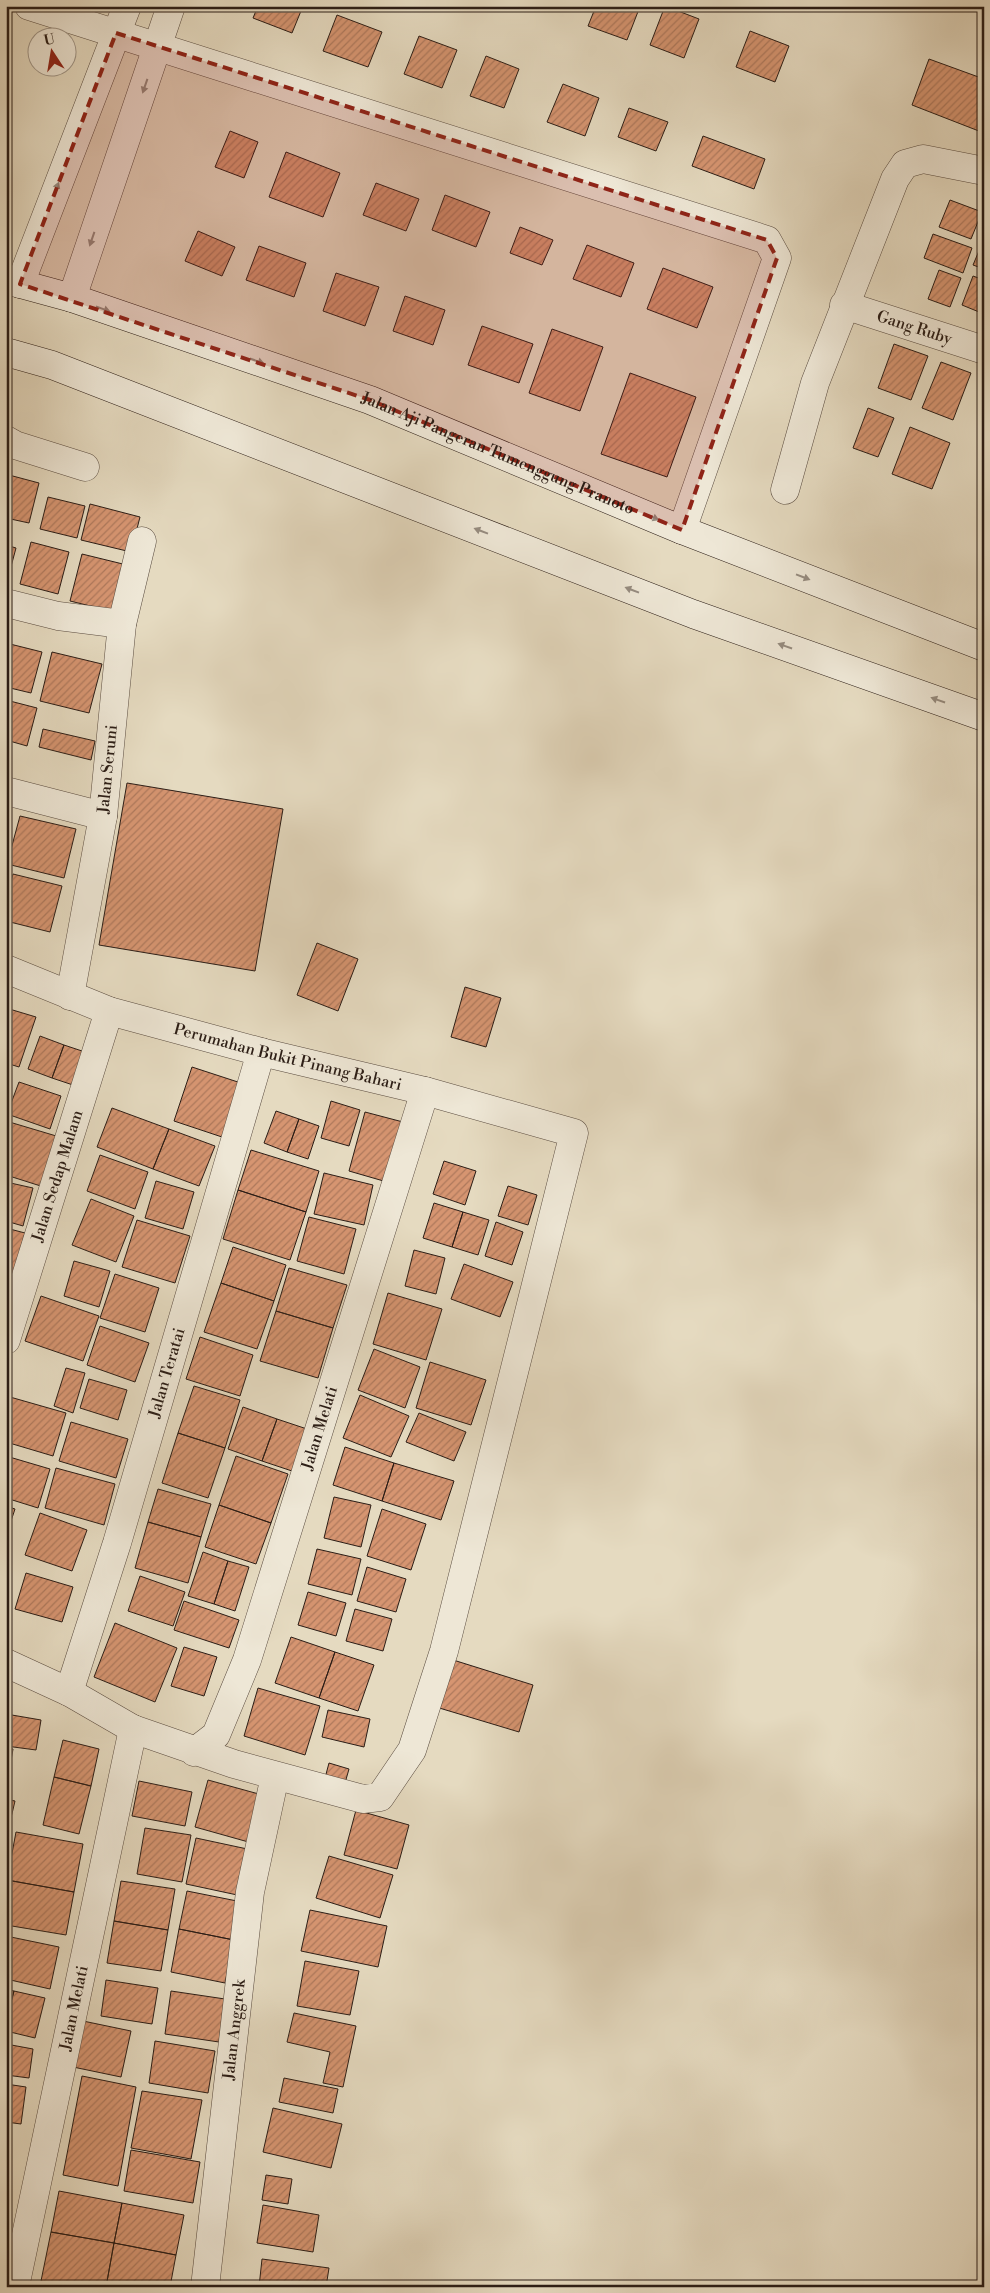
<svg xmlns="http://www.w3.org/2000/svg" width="990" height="2293" font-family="'Libre Bodoni',serif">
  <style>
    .building { fill: url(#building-hatch); stroke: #2b1d16 }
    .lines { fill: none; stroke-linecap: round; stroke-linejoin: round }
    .street-casing { stroke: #5a4c40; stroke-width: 29 }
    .secondary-casing { stroke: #2b1d16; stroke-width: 29 }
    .street { stroke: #eee7d6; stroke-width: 28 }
    .secondary { stroke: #eee7d6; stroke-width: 28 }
    .oneway { fill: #968c80 }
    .marked { fill: #8f2418; fill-opacity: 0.2; stroke: #8f2418; stroke-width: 4; stroke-dasharray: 10 6; stroke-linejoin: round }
    .labels { text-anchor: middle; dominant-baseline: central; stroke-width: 4; stroke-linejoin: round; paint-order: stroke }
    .street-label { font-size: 16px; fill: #2b1d16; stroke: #eee7d6 }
  </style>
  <defs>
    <pattern id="building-hatch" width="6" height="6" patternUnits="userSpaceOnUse" patternTransform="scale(1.25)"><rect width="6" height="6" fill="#d69571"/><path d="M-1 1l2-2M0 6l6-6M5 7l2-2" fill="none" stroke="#ae795c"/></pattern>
  </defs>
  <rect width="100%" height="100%" fill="#e5dac0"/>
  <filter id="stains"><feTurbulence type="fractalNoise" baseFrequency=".004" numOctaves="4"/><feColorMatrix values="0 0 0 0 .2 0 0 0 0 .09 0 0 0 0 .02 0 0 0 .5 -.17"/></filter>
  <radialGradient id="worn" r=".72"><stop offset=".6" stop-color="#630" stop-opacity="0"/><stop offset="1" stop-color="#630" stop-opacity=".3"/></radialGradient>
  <path class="building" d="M258,6H303L292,33L253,18Z
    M596,6H632L639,9L627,40L588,26Z
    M665,6L699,19L684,58L650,45Z
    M337,15L382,32L368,67L323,51Z
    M750,31L789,46L775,82L736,67Z
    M419,36L457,50L442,88L404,74Z
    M486,56L519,69L504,108L470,96Z
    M929,59L984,79V133L912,105Z
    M563,84L599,98L585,136L547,122Z
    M629,108L668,122L656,151L618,137Z
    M230,131L258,142L244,178L215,167Z
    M703,136L765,159L754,189L692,166Z
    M286,152L340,173L323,217L269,197Z
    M376,183L419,199L406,231L363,215Z
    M445,195L490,212L476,247L432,230Z
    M950,200L982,212L971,239L939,227Z
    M520,227L553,240L542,265L510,253Z
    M198,231L235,247L222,276L185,261Z
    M933,234L972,248L963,273L924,258Z
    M984,239V269L973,265Z
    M587,245L634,263L621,297L573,279Z
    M259,246L306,263L294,297L246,280Z
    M663,268L713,287L697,328L647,309Z
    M939,270L961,278L950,307L928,299Z
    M336,273L379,287L365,326L323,311Z
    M973,276L984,280V314L962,305Z
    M405,296L445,310L433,345L393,331Z
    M482,326L533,344L519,383L468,365Z
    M552,329L603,347L580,411L529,393Z
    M894,344L928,356L911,400L878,388Z
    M941,362L971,373L953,420L922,408Z
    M630,373L696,397L667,477L601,454Z
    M868,408L894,418L878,457L853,448Z
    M910,427L950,443L932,489L892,474Z
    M9,475L39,483L29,523L6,518V487Z
    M48,497L85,506L77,538L40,529Z
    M90,504L140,517L131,552L81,540Z
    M31,542L69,552L58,594L20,584Z
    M6,545L16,548L9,574L6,573Z
    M82,554L131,566L119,613L70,601Z
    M6,643L42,652L31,693L6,687Z
    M52,652L102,664L89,713L40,701Z
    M6,700L37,708L27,746L6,740Z
    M43,729L95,741L91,760L39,747Z
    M127,783L283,809L255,971L99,945Z
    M20,816L76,829L64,878L7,864Z
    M13,874L62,886L50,932L6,921V900Z
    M317,943L358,959L338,1011L297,995Z
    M465,987L501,998L486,1047L451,1037Z
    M6,1008L36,1017L19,1067L6,1063Z
    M40,1036L64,1045L52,1078L28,1069Z
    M64,1045L88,1053L76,1086L52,1078Z
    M192,1067L247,1085L228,1139L174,1121Z
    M19,1082L61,1096L50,1129L7,1114Z
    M331,1101L360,1110L349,1146L321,1138Z
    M112,1108L169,1129L153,1169L97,1147Z
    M276,1111L299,1119L287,1152L264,1143Z
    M365,1112L403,1122L387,1182L349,1171Z
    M299,1119L319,1126L308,1159L287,1152Z
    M6,1121L63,1138L47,1188L6,1175Z
    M169,1129L215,1146L199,1186L153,1169Z
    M251,1150L319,1171L306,1212L238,1190Z
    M100,1155L148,1172L135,1209L87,1191Z
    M444,1161L476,1171L465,1205L433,1194Z
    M324,1173L373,1185L364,1225L314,1214Z
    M156,1181L194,1192L183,1229L145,1218Z
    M6,1182L33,1188L23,1226L6,1221Z
    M508,1186L537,1195L528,1225L498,1216Z
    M238,1190L306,1212L290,1260L223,1239Z
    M91,1199L134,1216L116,1262L72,1245Z
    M434,1203L463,1212L452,1247L423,1238Z
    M463,1212L489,1220L478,1255L452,1247Z
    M309,1217L356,1229L344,1274L297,1261Z
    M137,1220L190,1236L175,1283L122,1267Z
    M496,1222L523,1232L512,1265L485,1256Z
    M6,1228L25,1233L13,1275L6,1273Z
    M233,1247L286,1265L274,1301L221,1283Z
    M414,1250L445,1258L436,1294L405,1286Z
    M74,1261L110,1271L99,1307L64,1296Z
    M464,1264L513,1282L500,1317L451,1299Z
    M289,1268L347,1285L333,1328L276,1311Z
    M115,1274L159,1288L145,1332L100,1318Z
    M221,1283L274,1301L257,1349L204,1332Z
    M388,1293L442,1309L426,1360L373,1344Z
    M41,1296L99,1316L83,1361L25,1341Z
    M276,1311L333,1328L318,1378L260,1361Z
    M100,1326L149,1343L135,1382L87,1365Z
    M200,1337L253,1355L240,1396L186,1379Z
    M374,1349L420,1367L405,1408L358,1390Z
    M430,1362L486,1380L471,1425L416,1408Z
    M66,1368L85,1373L73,1413L54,1406Z
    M89,1379L127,1390L118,1420L80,1408Z
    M194,1386L240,1400L225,1448L178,1433Z
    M360,1395L409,1416L391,1457L343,1438Z
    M10,1397L66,1413L53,1456L6,1442V1411Z
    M243,1407L277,1419L262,1461L228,1449Z
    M419,1413L466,1432L454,1461L406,1442Z
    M277,1419L307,1429L292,1471L262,1461Z
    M71,1422L128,1439L116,1478L59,1461Z
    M178,1433L225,1448L208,1498L162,1483Z
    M345,1447L394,1463L382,1501L333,1485Z
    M6,1456L50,1469L38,1508L6,1498Z
    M236,1456L288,1474L271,1523L219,1505Z
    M394,1463L454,1481L441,1520L382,1501Z
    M56,1468L115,1484L104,1525L45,1508Z
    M158,1489L211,1504L201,1537L148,1522Z
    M334,1497L371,1505L361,1547L324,1538Z
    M219,1505L271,1523L256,1564L205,1547Z
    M6,1506L15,1509L6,1536Z
    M382,1509L426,1524L411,1570L367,1556Z
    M40,1513L87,1530L72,1571L25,1555Z
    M148,1522L201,1537L188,1583L135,1568Z
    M317,1549L361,1559L352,1595L308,1584Z
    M203,1552L228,1561L214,1604L188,1596Z
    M228,1561L249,1567L235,1611L214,1604Z
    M367,1567L406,1579L396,1612L357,1601Z
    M26,1573L73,1587L62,1622L15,1609Z
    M140,1576L185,1592L173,1626L128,1611Z
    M308,1592L346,1603L336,1636L298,1625Z
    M184,1601L239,1620L229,1648L174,1630Z
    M355,1609L392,1619L383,1651L346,1641Z
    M115,1623L177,1648L155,1702L94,1677Z
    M291,1637L335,1652L319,1698L275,1683Z
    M184,1647L217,1657L204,1696L171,1686Z
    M335,1652L374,1665L358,1711L319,1698Z
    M450,1659L533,1685L519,1732L436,1707Z
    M258,1688L320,1706L305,1755L244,1736Z
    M328,1710L370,1719L364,1747L322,1737Z
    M6,1714L41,1720L36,1750L6,1746Z
    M63,1740L99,1749L91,1786L54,1777Z
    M6,1748L13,1749L7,1784H6Z
    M329,1763L349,1769L345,1783L325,1778Z
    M54,1777L91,1786L79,1834L43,1825Z
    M208,1780L266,1796L252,1843L195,1827Z
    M139,1781L192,1792L185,1826L132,1816Z
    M6,1799L15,1801L6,1839Z
    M356,1810L409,1825L397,1869L344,1855Z
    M145,1828L191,1835L182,1882L137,1874Z
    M16,1832L83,1844L74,1892L7,1880Z
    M196,1838L252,1850L242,1896L186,1884Z
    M329,1856L393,1875L380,1918L316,1898Z
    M7,1880L74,1892L66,1935L6,1925Z
    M121,1881L175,1889L168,1930L114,1921Z
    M187,1891L242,1902L234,1940L179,1929Z
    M310,1910L387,1926L378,1967L301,1951Z
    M114,1921L168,1930L161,1971L107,1963Z
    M179,1929L234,1940L225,1983L171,1972Z
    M6,1936L59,1947L50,1989L6,1979Z
    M305,1961L359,1971L350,2015L297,2006Z
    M106,1980L158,1988L152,2024L101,2016Z
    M6,1989L14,1991L6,2021Z
    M14,1991L45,1998L35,2038L6,2031V2021Z
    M171,1991L225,1999L219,2042L165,2034Z
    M294,2013L356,2026L343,2087L323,2083L330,2052L287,2042Z
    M83,2021L131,2031L121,2077L73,2067Z
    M155,2041L215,2051L208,2093L149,2083Z
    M6,2044L33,2049L29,2078L6,2075Z
    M82,2076L136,2087L118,2186L63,2175Z
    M284,2078L338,2089L333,2113L279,2102Z
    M6,2084L26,2087L21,2124L6,2122Z
    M142,2091L202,2100L191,2159L131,2148Z
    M273,2108L342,2124L331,2168L263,2152Z
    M131,2150L200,2162L193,2203L124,2191Z
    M266,2175L292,2179L288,2204L262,2200Z
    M59,2191L122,2203L114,2243L51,2232Z
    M122,2203L184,2215L176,2255L114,2243Z
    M263,2205L319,2215L313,2252L257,2243Z
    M51,2232L114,2243L106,2287H71L41,2281Z
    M114,2243L176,2255L170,2287H106Z
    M262,2259L329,2268L326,2287H259Z"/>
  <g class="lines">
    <defs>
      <g id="street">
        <path d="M29,6L767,240L777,258L682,530"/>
        <path d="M20,284L127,6"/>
        <path d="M72,298L171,6"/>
        <path id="s1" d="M844,305L984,350"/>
        <path d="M6,440L15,445L85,467"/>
        <path d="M785,490L815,383L895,179L905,164L923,159L984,171"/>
        <path d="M6,603L58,616L122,624"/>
        <path d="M6,791L103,816"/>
        <path id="s2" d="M6,969L109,1011L261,1052L425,1091L574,1133L444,1651L412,1750L380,1797L363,1799L234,1764L133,1729L69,1692L6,1663"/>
        <path id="s3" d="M70,996L103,816L122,624L142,541"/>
        <path id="s4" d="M6,1340L109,1011"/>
        <path id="s5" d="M69,1692L117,1543L261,1052"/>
        <path id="s6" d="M194,1752L216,1735L247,1660L425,1091"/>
        <path id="s7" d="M15,2287L133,1729"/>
        <path id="s8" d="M205,2287L250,1892L275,1776"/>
      </g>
      <g id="secondary">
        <path id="s9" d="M6,280L72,298L370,400L682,530L984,647"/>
        <path d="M6,352L52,365L693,614L984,717"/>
      </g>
    </defs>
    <use href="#street" class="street-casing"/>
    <use href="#secondary" class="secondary-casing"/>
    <use href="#street" class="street"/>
    <use href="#secondary" class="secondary"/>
  </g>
  <defs><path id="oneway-solid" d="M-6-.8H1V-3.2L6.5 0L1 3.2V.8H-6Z" transform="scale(1.25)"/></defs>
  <g class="oneway">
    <use href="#oneway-solid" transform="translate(145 86) rotate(109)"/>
    <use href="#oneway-solid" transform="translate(56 189) rotate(-69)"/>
    <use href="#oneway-solid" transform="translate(92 239) rotate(109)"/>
    <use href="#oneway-solid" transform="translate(103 309) rotate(19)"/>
    <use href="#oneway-solid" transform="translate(257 361) rotate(19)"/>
    <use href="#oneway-solid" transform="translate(652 517) rotate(23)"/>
    <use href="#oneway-solid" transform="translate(481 531) rotate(-159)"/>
    <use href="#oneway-solid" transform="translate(803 577) rotate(21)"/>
    <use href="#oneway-solid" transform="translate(632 590) rotate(-159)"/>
    <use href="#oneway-solid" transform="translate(785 646) rotate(-161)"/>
    <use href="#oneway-solid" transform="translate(938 700) rotate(-161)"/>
  </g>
  <path class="marked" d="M116,33L767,240L777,258L682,530L370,400L20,284Z"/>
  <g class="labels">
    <g class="street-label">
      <text stroke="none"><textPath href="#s1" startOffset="74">Gang Ruby</textPath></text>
      <text stroke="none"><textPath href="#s9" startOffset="522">Jalan Aji Pangeran Tumenggung Pranoto</textPath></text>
      <text stroke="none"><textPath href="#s3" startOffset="230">Jalan Seruni</textPath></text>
      <text stroke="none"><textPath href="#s2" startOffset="296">Perumahan Bukit Pinang Bahari</textPath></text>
      <text stroke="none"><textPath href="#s4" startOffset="172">Jalan Sedap Malam</textPath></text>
      <text stroke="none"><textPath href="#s5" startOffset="334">Jalan Teratai</textPath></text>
      <text stroke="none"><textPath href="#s6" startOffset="352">Jalan Melati</textPath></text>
      <text stroke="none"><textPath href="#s7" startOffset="285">Jalan Melati</textPath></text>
      <text stroke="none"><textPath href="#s8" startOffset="259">Jalan Anggrek</textPath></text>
    </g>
  </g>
  <rect width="990" height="2293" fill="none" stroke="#e5dac0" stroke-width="25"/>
  <rect x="8" y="8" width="975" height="2278" fill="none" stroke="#2b1d16" stroke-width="2.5"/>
  <rect x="12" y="12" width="965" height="2268" fill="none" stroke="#2b1d16"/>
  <g transform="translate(52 52) rotate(348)"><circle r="24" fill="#eee7d6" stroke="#a09689"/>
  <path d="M0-4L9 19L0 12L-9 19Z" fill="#8f2418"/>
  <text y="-8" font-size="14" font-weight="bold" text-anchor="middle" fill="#2b1d16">U</text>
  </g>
  <rect width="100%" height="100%" filter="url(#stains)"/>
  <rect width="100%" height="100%" fill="url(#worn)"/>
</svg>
